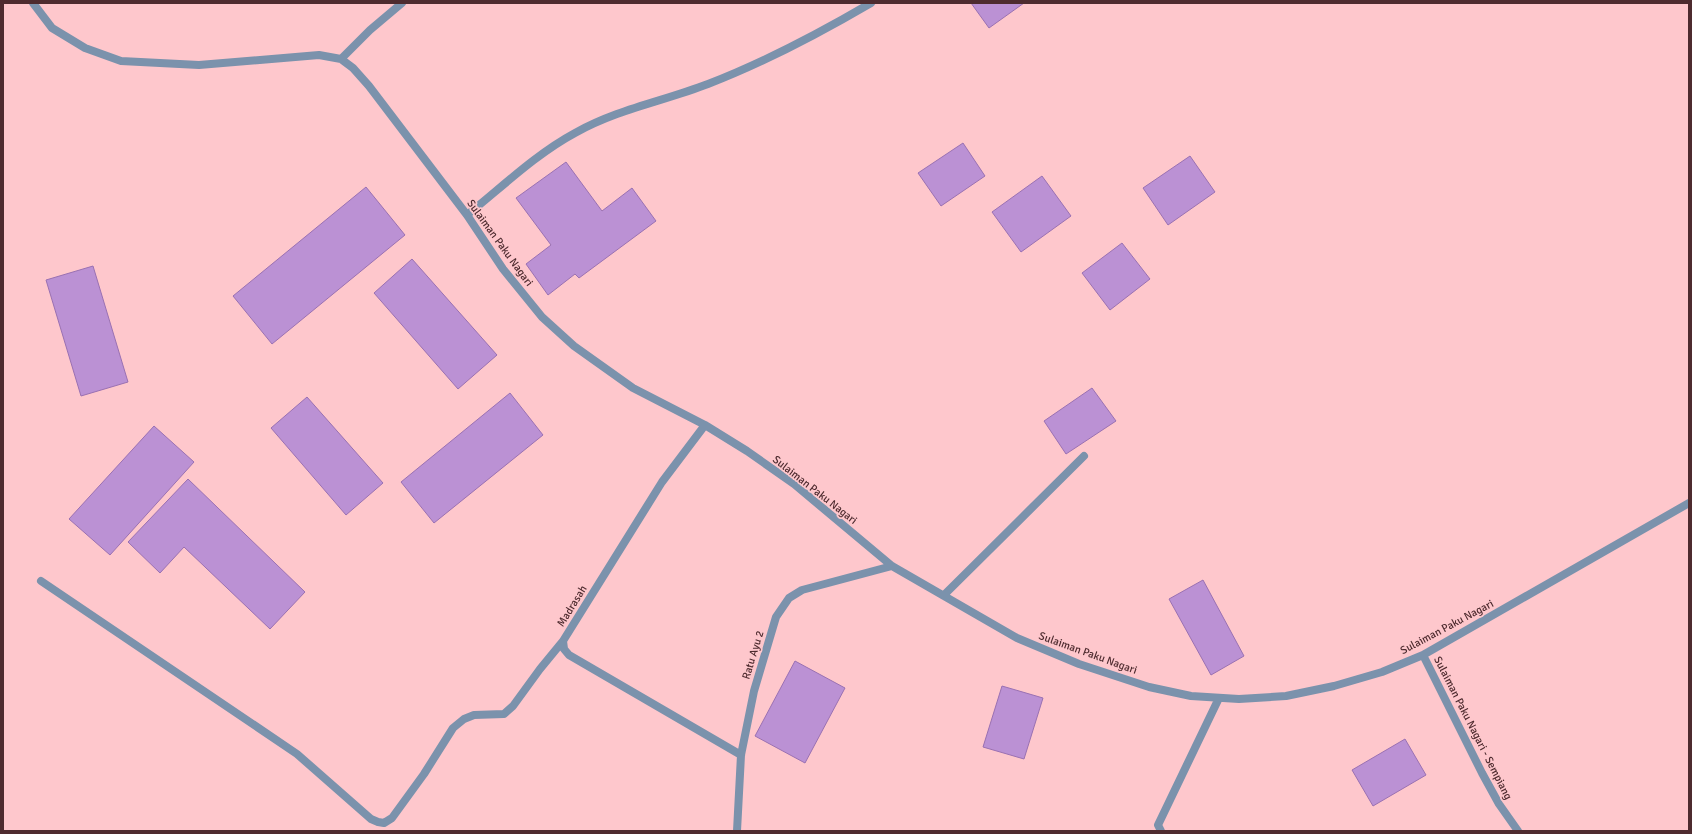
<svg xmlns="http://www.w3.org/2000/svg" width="1692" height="834" font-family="Signika,sans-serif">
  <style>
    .building { fill: #bb91d4; stroke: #9a71b2 }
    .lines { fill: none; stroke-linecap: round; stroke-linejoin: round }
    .minor { stroke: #7b92ac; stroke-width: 8 }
    .labels { text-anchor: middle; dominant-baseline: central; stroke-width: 3.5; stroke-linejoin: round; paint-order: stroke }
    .street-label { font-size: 11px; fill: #4e2b2f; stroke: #fec7cc }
  </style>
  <rect width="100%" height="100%" fill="#fec7cc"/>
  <path class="building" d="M971,3H1024L989,28Z
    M963,143L985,176L941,206L918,173Z
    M1190,156L1215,192L1168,225L1143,188Z
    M566,162L602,211L632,188L656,221L579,278L575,274L548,295L526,264L551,245L516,198Z
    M1042,176L1071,216L1021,252L992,212Z
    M366,187L405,235L272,344L233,296Z
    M1122,243L1150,279L1110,310L1082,273Z
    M412,259L497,355L458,389L374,293Z
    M93,266L128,382L81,396L46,280Z
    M1092,388L1116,421L1066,454L1044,421Z
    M510,393L543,435L434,523L401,482Z
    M307,397L383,483L346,515L271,428Z
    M154,426L194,462L110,555L69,519Z
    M188,479L305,592L270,629L184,547L160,573L128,542Z
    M1203,580L1244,656L1211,675L1169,599Z
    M795,661L845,688L805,763L755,736Z
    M1002,686L1043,698L1024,759L983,747Z
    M1405,739L1426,775L1373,806L1352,770Z"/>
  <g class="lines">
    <path class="minor" d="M33,3L52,28L85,48L121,61L199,65L319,55L341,59L353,68L369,86L467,215L503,269L542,317L574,346L633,388L705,425L747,451L794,484L892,566L1017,638L1079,664L1149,687L1191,696L1239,699L1286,696L1334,686L1382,672L1423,655L1689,503
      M341,59L370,30L402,3
      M467,215C502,187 536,154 575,133C618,109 664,101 708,84C765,62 818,34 871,3
      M705,425L662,482L563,641L564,649L569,655L741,755
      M41,581L297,754L371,819L378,822L384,823L392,818L424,774L453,728L464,719L474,715L504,714L513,706L540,669L563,641
      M944,595L1084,456
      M1423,655L1482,773L1499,804L1518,831
      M737,831L741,755L754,691L776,617L789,598L802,590L892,566
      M1161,831L1158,825L1219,698"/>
  </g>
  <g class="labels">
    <g class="street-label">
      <text transform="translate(500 243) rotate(54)">Sulaiman Paku Nagari</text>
      <text transform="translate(815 490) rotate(38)">Sulaiman Paku Nagari</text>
      <text transform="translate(572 606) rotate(-58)">Madrasah</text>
      <text transform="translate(1447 627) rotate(-28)">Sulaiman Paku Nagari</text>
      <text transform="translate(1088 653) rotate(20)">Sulaiman Paku Nagari</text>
      <text transform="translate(753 655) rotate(-73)">Ratu Ayu 2</text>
      <text transform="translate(1473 728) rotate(63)">Sulaiman Paku Nagari - Sempiang</text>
    </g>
  </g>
  <rect width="1692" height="834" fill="none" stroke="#4e2b2f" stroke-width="8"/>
</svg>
